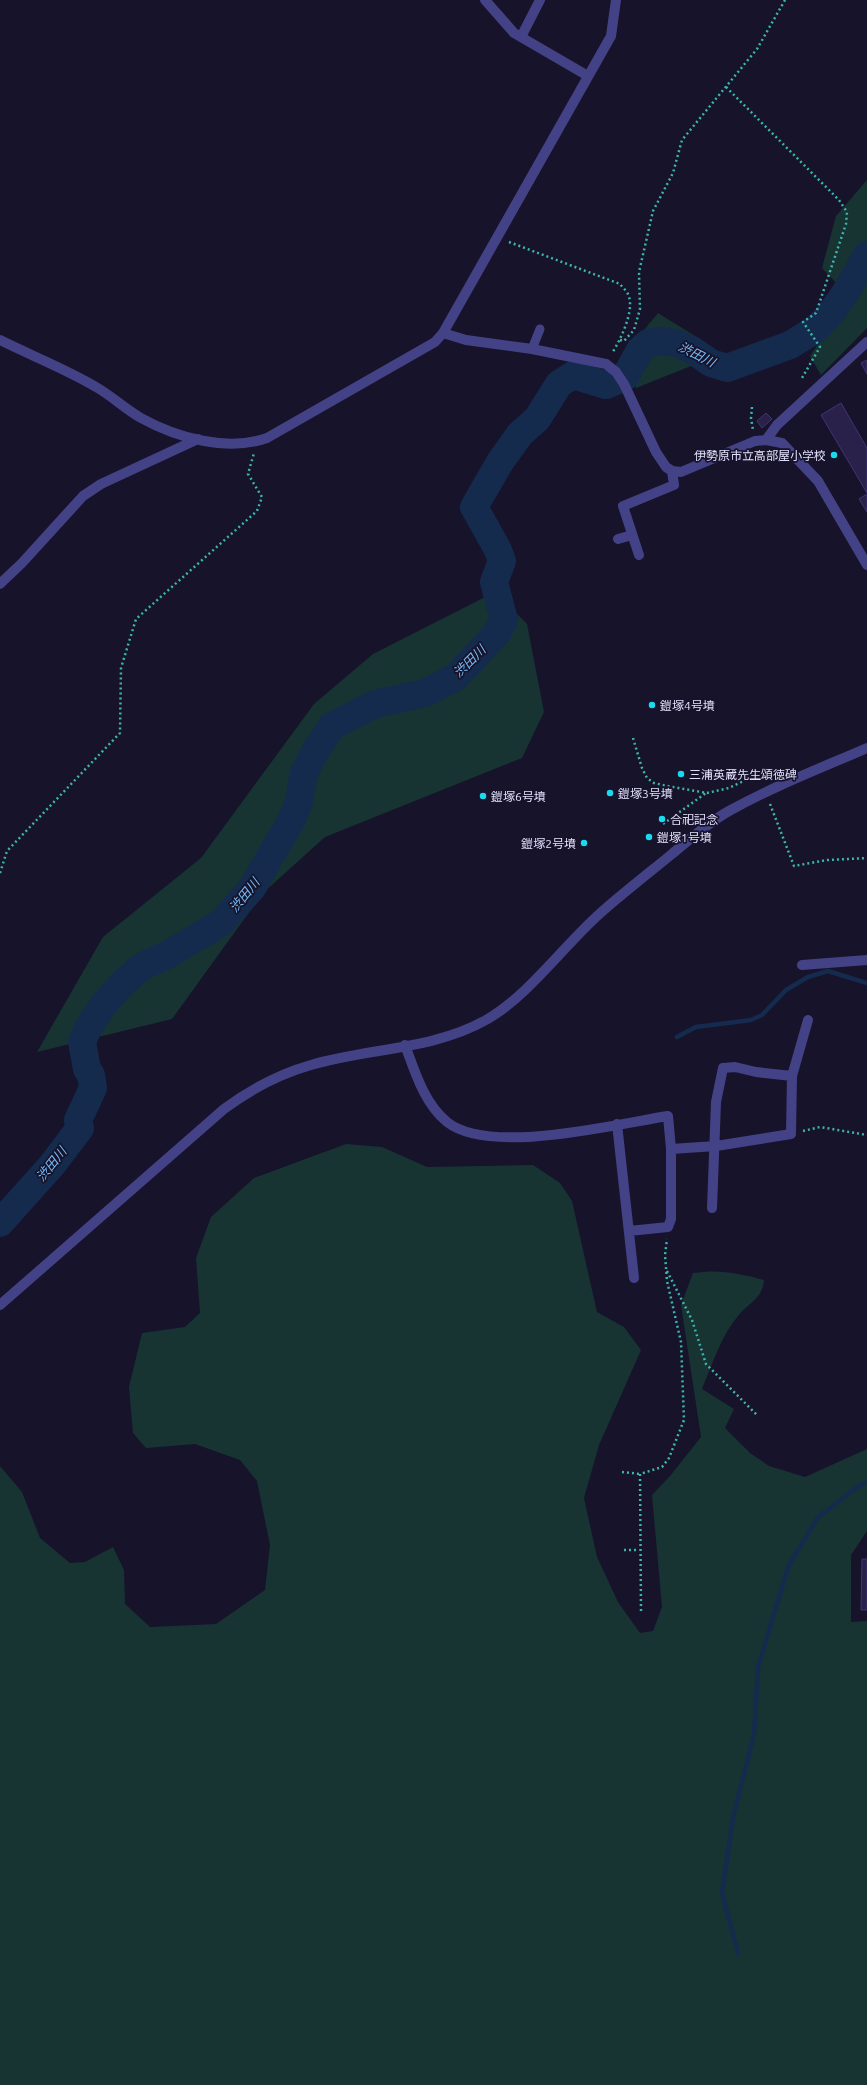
<svg xmlns="http://www.w3.org/2000/svg" width="867" height="2085" font-family="Ubuntu,'Noto Sans JP',sans-serif">
  <style>
    .green { fill: #173433 }
    .lines { fill: none; stroke-linecap: round; stroke-linejoin: round }
    .stream { stroke: #142b4e; stroke-width: 4.5 }
    .river { stroke: #142b4e; stroke-width: 28 }
    .building { fill: #29214a; stroke: #413574 }
    .path { stroke: #3bb5ad; stroke-width: 2.5; stroke-dasharray: 2 3; stroke-linecap: butt }
    .service { stroke: #444286; stroke-width: 9 }
    .minor { stroke: #444286; stroke-width: 10 }
    .tertiary { stroke: #444286; stroke-width: 10 }
    .poi-dot { fill: #1adbee; stroke: #17132b; stroke-width: 1.5 }
    .labels { text-anchor: middle; dominant-baseline: central; stroke-width: 3.5; stroke-linejoin: round; paint-order: stroke }
    .poi-label { font-size: 12px; fill: #e3e0fd; stroke: #17132b; text-anchor: start }
    .water-label { font-size: 13px; font-style: italic; fill: #75bbf5; stroke: #17132b }
  </style>
  <rect width="100%" height="100%" fill="#17132b"/>
  <path class="green" d="M867,180V328L821,375L810,356L823,337L854,302L822,268L836,216Z
    M658,313L708,344L691,366L636,388L621,358Z
    M495,592L527,624L544,712L522,758L325,837L263,893L172,1019L37,1052L103,937L201,858L314,704L373,654Z
    M346,1144L382,1147L427,1167L533,1165L560,1183L572,1201L597,1312L624,1327L641,1350L599,1445L584,1498L597,1557L618,1602L640,1633L653,1631L662,1607L652,1495L670,1476L701,1437L681,1305L693,1273C720,1269 738,1273 764,1280C762,1300 749,1302 738,1316C721,1336 712,1365 702,1389L734,1409L725,1428L750,1453L769,1466L805,1477L867,1449V1531L851,1555V1622L867,1621V2085H0V1466L22,1492L40,1538L70,1563L85,1562L113,1547L124,1570L125,1604L150,1627L216,1624L265,1590L270,1545L257,1481L240,1460L195,1444L146,1448L133,1433L129,1387L142,1333L185,1327L200,1313L196,1258L211,1217L254,1178Z"/>
  <g class="lines">
    <path class="stream" d="M677,1037L696,1027L751,1020L762,1015L786,990L808,977L828,971L867,983
      M738,1953L722,1893L733,1817L754,1735L758,1667L788,1567L818,1517L856,1488L867,1482"/>
    <path class="river" d="M0,1223L52,1165L80,1128L78,1120L93,1088L91,1075L87,1069L82,1042L88,1028L104,1004L122,984L141,967L167,955L221,923L252,888L292,819L298,805L304,773L316,750L332,726L375,704L425,693L456,677L497,633L504,620L494,582L502,561L498,550L474,507L500,462L520,434L537,419L559,384L573,375L606,385L625,377L640,350L648,343L658,341L676,343L692,350L711,363L727,368L790,345L816,329L831,313L846,292L867,255"/>
  </g>
  <path class="building" d="M867,360V374L861,363Z
    M841,403L867,448V493L821,415Z
    M766,413L772,419L762,428L757,421Z
    M867,494V512L859,499Z
    M862,1559H867V1610H861Z"/>
  <g class="lines">
    <path class="path" d="M726,87L839,200L847,212L846,224L816,313L803,322L820,347L802,378
      M509,242L620,284C623,288 628,292 629,297C634,312 620,341 612,353
      M620,340L624,341L634,330L640,309L639,272L653,211L673,173L682,140L757,49L785,0
      M752,407L751,418L753,430
      M633,738L642,768L647,778L654,783L667,786L707,793L729,788L762,772L768,773L772,776
      M770,804L794,866L827,860L867,858
      M663,824L706,793
      M0,873L7,851L120,733L121,668L136,619L257,511L262,497L248,474L254,453
      M803,1131L820,1127L867,1135
      M667,1271L692,1320L706,1364L757,1415
      M622,1472L640,1474
      M624,1550H639
      M641,1611L640,1474L662,1467L669,1458L684,1420L681,1342L667,1281L665,1255L667,1239"/>
    <path class="service" d="M532,349L540,329"/>
    <path class="minor" d="M485,0L514,33L588,76
      M521,37L540,0
      M443,333L611,36L616,0
      M0,340C32,356 66,369 96,387C112,396 125,409 141,418C177,438 228,452 267,438L435,342L443,333L466,340L532,349L606,364L616,372L624,384L656,452L666,467L672,471L681,472L755,441L766,440L782,443L818,481L867,565
      M766,440L777,425L867,342
      M618,539L632,535
      M639,555L623,506L674,485L672,471
      M0,584L22,563L83,496L101,484L198,439
      M802,965L867,960
      M405,1045C415,1072 424,1103 447,1122C490,1156 616,1124 668,1116L671,1149V1219L668,1227L629,1231
      M617,1124L634,1278
      M671,1149L716,1146L791,1134L792,1076L808,1020
      M712,1208L716,1102L723,1068L735,1067L756,1072L792,1076"/>
    <path class="tertiary" d="M0,1305L224,1109C251,1089 279,1074 311,1065C368,1048 433,1050 486,1020C530,995 566,942 605,909C627,890 650,872 672,854C690,839 709,822 729,811C774,786 821,768 867,748"/>
  </g>
  <g class="poi-dot">
    <circle cx="834" cy="455" r="4"/>
    <circle cx="652" cy="705" r="4"/>
    <circle cx="681" cy="774" r="4"/>
    <circle cx="610" cy="793" r="4"/>
    <circle cx="483" cy="796" r="4"/>
    <circle cx="662" cy="819" r="4"/>
    <circle cx="649" cy="837" r="4"/>
    <circle cx="584" cy="843" r="4"/>
  </g>
  <g class="labels">
    <g class="poi-label">
      <text x="826" y="455" text-anchor="end">伊勢原市立高部屋小学校</text>
      <text x="660" y="705">鎧塚4号墳</text>
      <text x="689" y="774">三浦英蔵先生頌徳碑</text>
      <text x="618" y="793">鎧塚3号墳</text>
      <text x="491" y="796">鎧塚6号墳</text>
      <text x="670" y="819">合祀記念</text>
      <text x="657" y="837">鎧塚1号墳</text>
      <text x="576" y="843" text-anchor="end">鎧塚2号墳</text>
    </g>
    <g class="water-label">
      <text transform="translate(697 354) rotate(27)">渋田川</text>
      <text transform="translate(469 661) rotate(-45)">渋田川</text>
      <text transform="translate(244 895) rotate(-51)">渋田川</text>
      <text transform="translate(51 1164) rotate(-51)">渋田川</text>
    </g>
  </g>
</svg>
